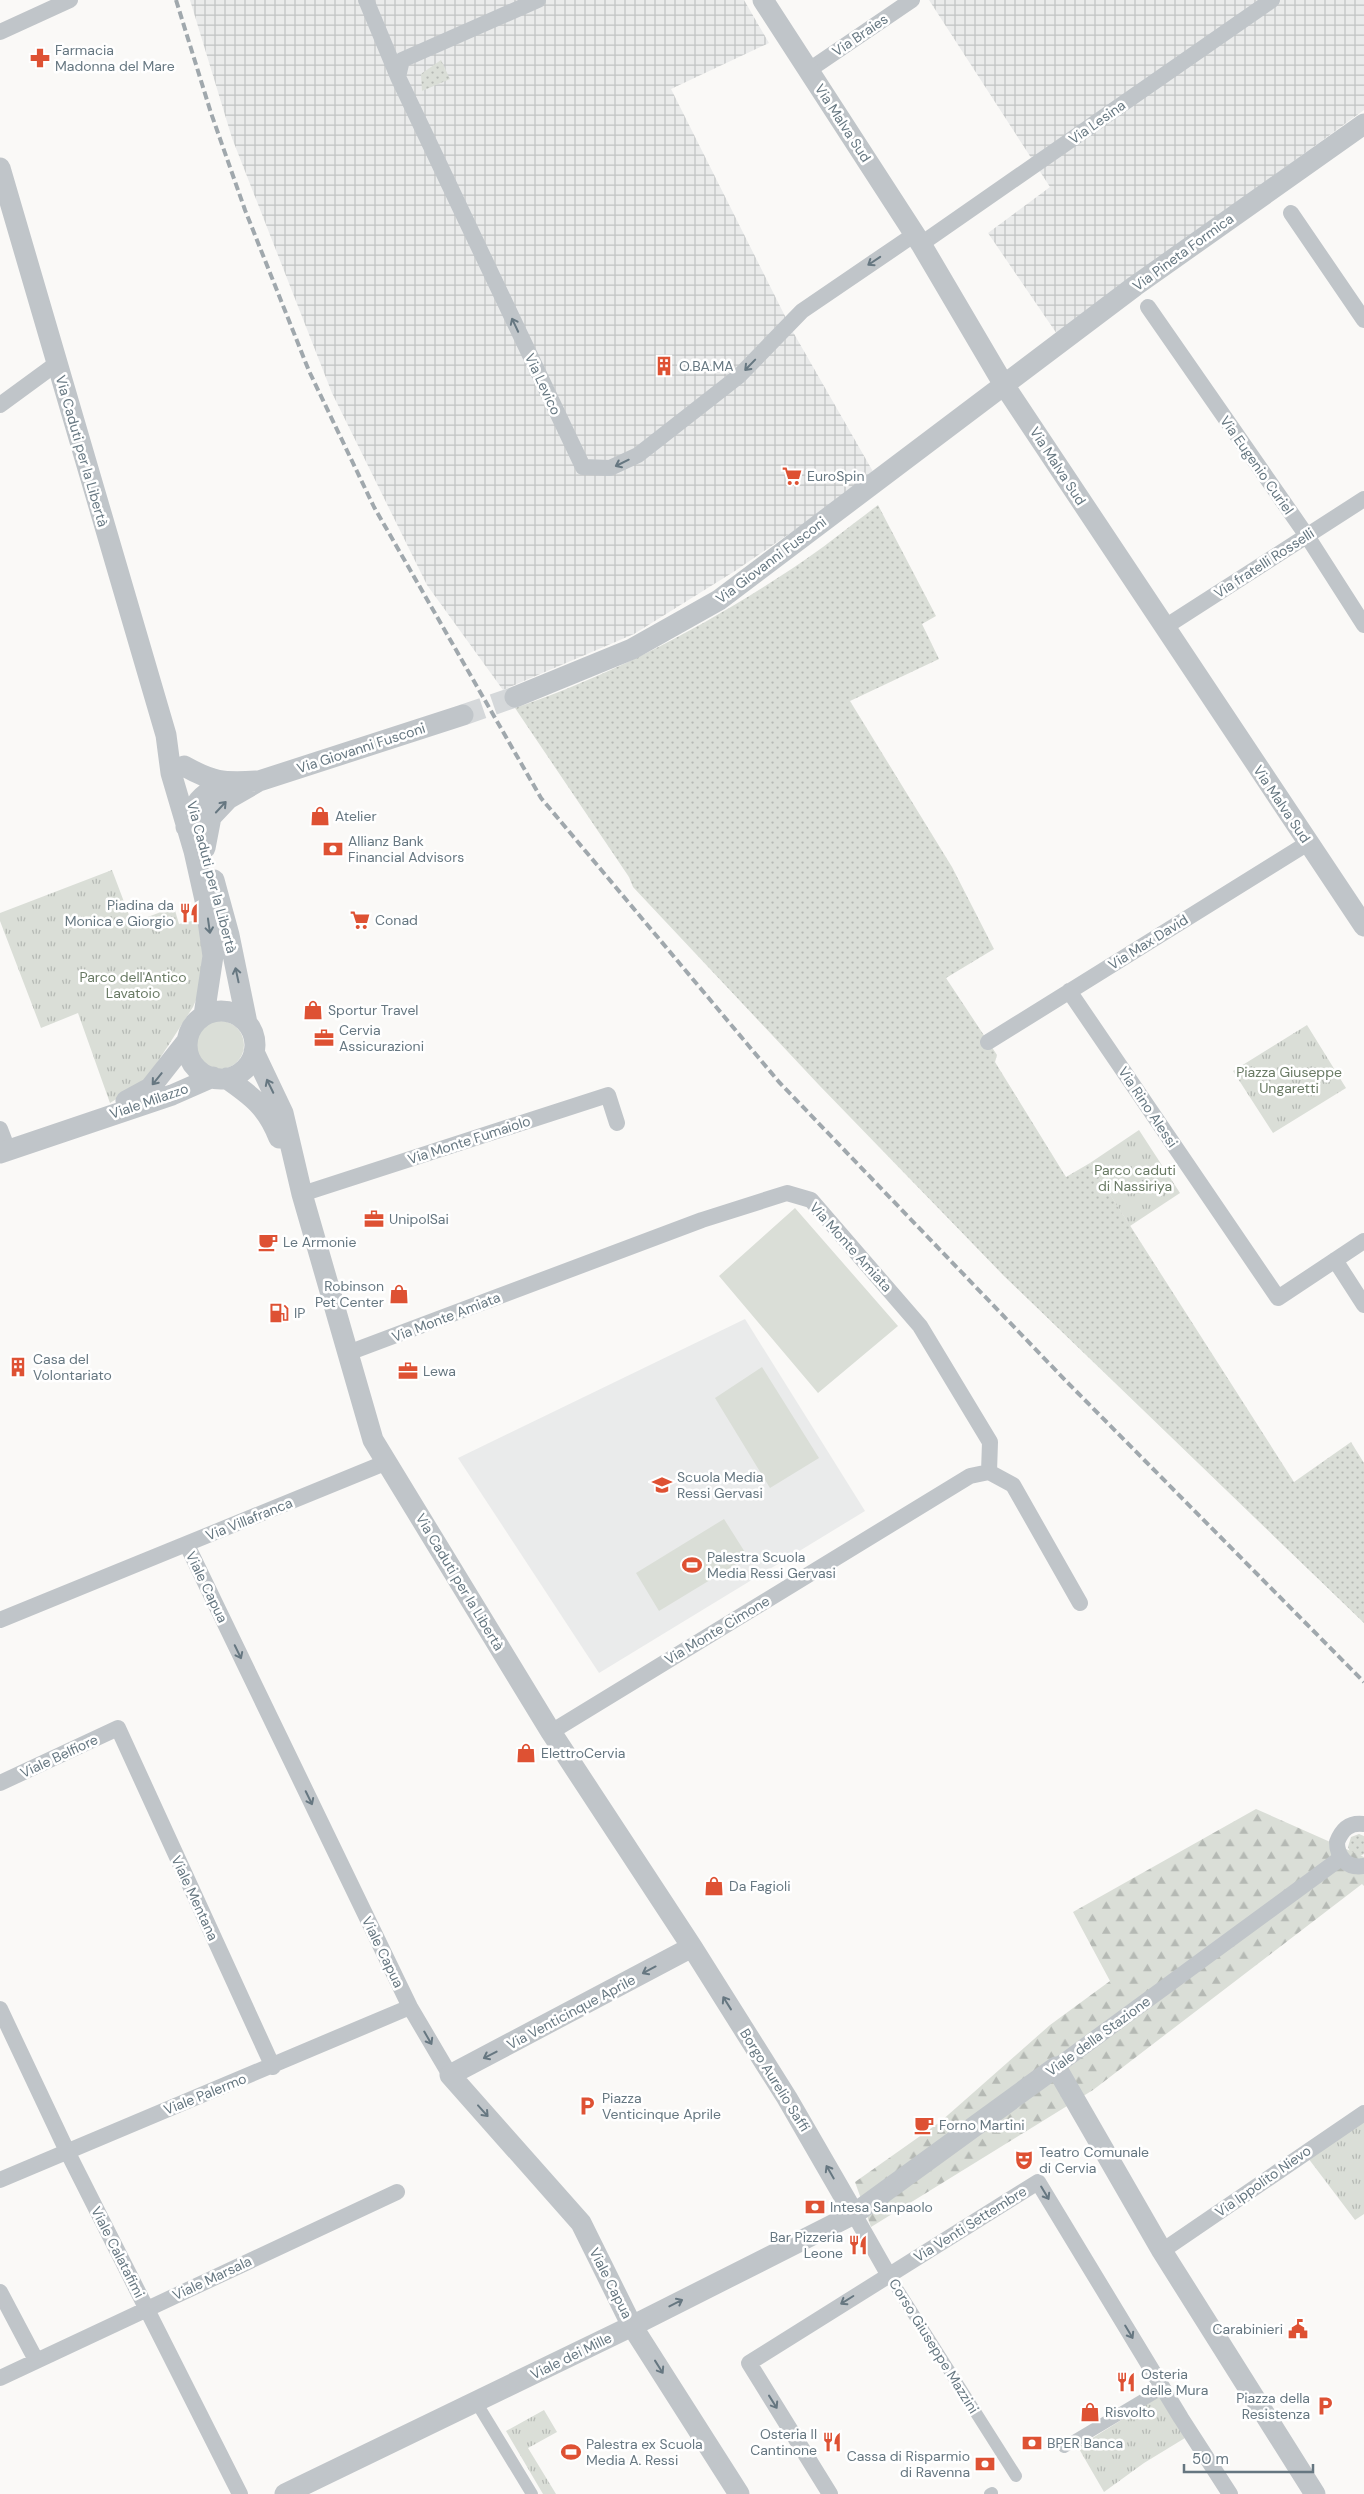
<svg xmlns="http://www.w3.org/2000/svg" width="1364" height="2494" font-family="'DM Sans',sans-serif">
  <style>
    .built { fill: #eaebeb }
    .industrial { fill: url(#industrial-grid) }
    .grass { fill: url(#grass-dots) }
    .forest { fill: url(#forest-firs) }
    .park { fill: url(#park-tufts) }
    .garden { fill: #daded7 }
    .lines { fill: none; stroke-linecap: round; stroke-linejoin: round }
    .tertiary-tunnel { stroke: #d5d8da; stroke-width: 21; stroke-dasharray: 21 11; stroke-linecap: butt }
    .pedestrian { stroke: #c0c5c9; stroke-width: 12 }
    .minor { stroke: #c0c5c9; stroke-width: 16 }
    .tertiary { stroke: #c0c5c9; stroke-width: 21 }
    .rail { stroke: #a0a8ad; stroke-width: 4; stroke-dasharray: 8 4; stroke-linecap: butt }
    .oneway { stroke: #667781 }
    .labels { text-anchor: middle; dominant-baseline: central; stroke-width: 5; stroke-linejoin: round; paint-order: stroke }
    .street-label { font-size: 14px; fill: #667781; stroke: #fff }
    .poi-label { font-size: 14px; fill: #667781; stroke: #fff; text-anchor: start }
    .park-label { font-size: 14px; fill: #697a64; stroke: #fff }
  </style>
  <defs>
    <pattern id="industrial-grid" width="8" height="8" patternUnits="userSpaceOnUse" patternTransform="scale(1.25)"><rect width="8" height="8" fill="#eaebeb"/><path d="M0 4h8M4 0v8" fill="none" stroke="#c1c3c4"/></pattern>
    <pattern id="grass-dots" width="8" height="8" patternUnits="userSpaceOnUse" patternTransform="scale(1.25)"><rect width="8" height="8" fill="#daded7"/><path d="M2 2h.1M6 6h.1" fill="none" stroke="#b5b9b4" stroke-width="1.8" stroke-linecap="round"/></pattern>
    <pattern id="forest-firs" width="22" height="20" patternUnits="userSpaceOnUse" patternTransform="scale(1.25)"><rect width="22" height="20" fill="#daded7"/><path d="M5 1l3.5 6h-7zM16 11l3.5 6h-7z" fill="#b5b9b4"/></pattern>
    <pattern id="park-tufts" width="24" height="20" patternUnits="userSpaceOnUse" patternTransform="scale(1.25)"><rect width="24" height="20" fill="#daded7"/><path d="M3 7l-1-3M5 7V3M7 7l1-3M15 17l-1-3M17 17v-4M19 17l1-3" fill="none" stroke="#b5b9b4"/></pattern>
  </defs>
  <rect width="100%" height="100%" fill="#faf9f7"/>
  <path class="built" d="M745,1319L865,1511L599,1673L458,1458Z"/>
  <path class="industrial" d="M190,0H744L769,43L671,89L793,332L875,475L735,571L634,634L503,690L427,585L332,393L232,138Z
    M929,0H1364V110L1057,334L988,233L1050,187Z"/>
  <path class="grass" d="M441,60L450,79L422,91L421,74Z
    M878,505L936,616L922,624L939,659L850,701L952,867L994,949L946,978L997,1055L995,1062L1066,1177L1090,1163L1294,1482L1351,1442L1364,1463V1623L1004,1276L819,1085L633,887L629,877L515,708C614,674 705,626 793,568C822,549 850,526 878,505Z
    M1359,1834L1364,1836V1854L1360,1856L1350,1852L1348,1847L1351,1837Z"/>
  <path class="forest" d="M1256,1809L1364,1857V1886L1362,1884L1093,2090L871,2227L855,2182L940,2122L1050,2025L1110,1981L1073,1912Z"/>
  <path class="park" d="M112,870L132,923L174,907L179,924L200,919L204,938L202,986L193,1007L146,1080L110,1103L78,1013L41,1028L0,921V913Z
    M1307,1025L1346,1088L1273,1133L1233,1071Z
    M1139,1130L1180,1193L1130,1226L1090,1163Z
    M1364,2121V2214L1355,2220L1308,2158Z
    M1160,2396L1185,2438L1144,2463L1104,2492L1078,2447Z
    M544,2410L557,2432L528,2448L556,2494H543L506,2431Z"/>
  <path class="garden" d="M196 1045a24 24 0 1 1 48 0a24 24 0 1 1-48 0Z
    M795,1208L898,1326L818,1393L719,1276Z
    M762,1367L819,1458L770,1488L715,1398Z
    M724,1519L748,1557L659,1611L636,1573Z"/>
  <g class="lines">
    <path class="tertiary-tunnel" d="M463,715L515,697"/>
    <path class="pedestrian" d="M888,2274L1016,2476
      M476,2402L532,2494
      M1064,2447L1163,2388
      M990,2494L992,2493"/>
    <path class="minor" d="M366,0L398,77
      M538,0L402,60L398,77L583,467L610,468L638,455L739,376L802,311L915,234
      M0,32L70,0
      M809,70L912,0
      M1291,213L1364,320
      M921,244L1272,0
      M1148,307L1307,536L1364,625
      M0,405L56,364
      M1165,627L1364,499
      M1069,991L1278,1298L1364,1241
      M988,1042L1308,843
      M0,1129L8,1150
      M302,1194L608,1095L617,1123
      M1335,1260L1364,1305
      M348,1353L702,1220L787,1193L811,1200L920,1326L990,1442L989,1472L1013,1485L1080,1603
      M187,1545L410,2007L450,2075
      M0,1620L387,1462
      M551,1732L970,1476L989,1472
      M0,1783L118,1728L273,2067
      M1364,1824C1350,1822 1342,1829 1337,1842C1337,1857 1347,1869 1364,1866
      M0,2009L67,2151L240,2494
      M1056,2067L1341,1858
      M0,2180L410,2007
      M854,2214L888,2274
      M1162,2251L1364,2113
      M0,2292L36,2360
      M0,2378L397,2192
      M830,2494L749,2363L1038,2182L1181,2418L1230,2494"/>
    <path class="tertiary" d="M763,0L921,244L1004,385L1364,926
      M0,168L166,735L171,773L194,851L205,900L213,956L204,1015
      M515,697L632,649L719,600L1135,286L1364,124
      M184,766C213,782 222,783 256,781
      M186,827C194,803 200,795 223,783
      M205,848L211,817L228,799L259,781L463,715
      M214,880L229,935L247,1023
      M187 1045a34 34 0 1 1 68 0a34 34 0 1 1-68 0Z
      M254,1052L283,1113L302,1194L373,1440L551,1732L692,1947L787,2098L854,2214
      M226,1078C252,1096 267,1107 279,1138
      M126,1101L150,1088L187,1041
      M0,1153L172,1095L213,1077
      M692,1947L450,2075L581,2223L632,2326L739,2494
      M285,2494L632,2326L854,2214L1056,2067L1162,2251L1315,2494"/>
    <path class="rail" d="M176,0L211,113L245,210L309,371L374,507L541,798L779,1082L1065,1380L1364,1682"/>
  </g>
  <defs><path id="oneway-shaft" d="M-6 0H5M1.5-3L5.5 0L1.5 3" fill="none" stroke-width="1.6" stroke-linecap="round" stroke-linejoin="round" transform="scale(1.25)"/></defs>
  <g class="oneway">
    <use href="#oneway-shaft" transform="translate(874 261) rotate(146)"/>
    <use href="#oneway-shaft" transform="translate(515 325) rotate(-115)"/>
    <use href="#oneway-shaft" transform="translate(750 365) rotate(134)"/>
    <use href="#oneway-shaft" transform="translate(622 463) rotate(154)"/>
    <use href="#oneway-shaft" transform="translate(221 807) rotate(-47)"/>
    <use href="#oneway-shaft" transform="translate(209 926) rotate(82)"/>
    <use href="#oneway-shaft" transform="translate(237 975) rotate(-102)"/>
    <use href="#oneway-shaft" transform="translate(157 1079) rotate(129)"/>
    <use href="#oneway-shaft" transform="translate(270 1086) rotate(-116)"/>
    <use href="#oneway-shaft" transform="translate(238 1652) rotate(64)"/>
    <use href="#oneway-shaft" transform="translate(309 1798) rotate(64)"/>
    <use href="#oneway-shaft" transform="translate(649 1970) rotate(152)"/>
    <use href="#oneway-shaft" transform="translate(727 2003) rotate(-122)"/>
    <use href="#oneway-shaft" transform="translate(428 2038) rotate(60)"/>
    <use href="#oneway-shaft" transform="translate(490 2055) rotate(153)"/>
    <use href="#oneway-shaft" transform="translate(483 2111) rotate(48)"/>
    <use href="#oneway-shaft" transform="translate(830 2172) rotate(-120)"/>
    <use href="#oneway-shaft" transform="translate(1045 2193) rotate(59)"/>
    <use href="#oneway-shaft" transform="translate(847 2300) rotate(148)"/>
    <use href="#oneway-shaft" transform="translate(676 2303) rotate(-27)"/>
    <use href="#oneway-shaft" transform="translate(1129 2332) rotate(59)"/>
    <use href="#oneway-shaft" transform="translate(659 2367) rotate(58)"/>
    <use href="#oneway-shaft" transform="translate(773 2402) rotate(58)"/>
  </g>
  <defs>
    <symbol id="pharmacy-bare" viewBox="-9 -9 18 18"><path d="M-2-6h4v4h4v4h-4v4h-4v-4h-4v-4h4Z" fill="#de5133" stroke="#fff" stroke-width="2.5" paint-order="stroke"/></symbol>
    <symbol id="building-bare" viewBox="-9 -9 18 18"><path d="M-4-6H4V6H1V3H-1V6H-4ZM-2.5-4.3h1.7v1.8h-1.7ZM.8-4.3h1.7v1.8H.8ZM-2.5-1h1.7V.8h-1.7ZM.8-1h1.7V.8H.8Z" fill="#de5133" stroke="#fff" stroke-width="2.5" paint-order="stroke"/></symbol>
    <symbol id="supermarket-bare" viewBox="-9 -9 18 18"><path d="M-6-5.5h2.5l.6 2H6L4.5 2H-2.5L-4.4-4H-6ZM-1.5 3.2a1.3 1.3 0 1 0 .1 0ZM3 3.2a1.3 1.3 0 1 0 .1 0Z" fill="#de5133" stroke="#fff" stroke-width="2.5" paint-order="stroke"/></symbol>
    <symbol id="shop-bare" viewBox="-9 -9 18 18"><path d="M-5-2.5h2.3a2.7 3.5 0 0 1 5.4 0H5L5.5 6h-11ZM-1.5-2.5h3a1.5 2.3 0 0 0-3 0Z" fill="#de5133" stroke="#fff" stroke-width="2.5" paint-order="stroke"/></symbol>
    <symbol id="bank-bare" viewBox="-9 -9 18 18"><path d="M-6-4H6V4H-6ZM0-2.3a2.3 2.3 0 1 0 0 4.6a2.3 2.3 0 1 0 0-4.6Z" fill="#de5133" stroke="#fff" stroke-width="2.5" paint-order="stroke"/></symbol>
    <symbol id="restaurant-bare" viewBox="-9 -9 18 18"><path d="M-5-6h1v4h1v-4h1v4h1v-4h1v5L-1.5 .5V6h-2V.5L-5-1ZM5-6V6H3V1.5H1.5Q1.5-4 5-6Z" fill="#de5133" stroke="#fff" stroke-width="2.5" paint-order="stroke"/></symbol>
    <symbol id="office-bare" viewBox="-9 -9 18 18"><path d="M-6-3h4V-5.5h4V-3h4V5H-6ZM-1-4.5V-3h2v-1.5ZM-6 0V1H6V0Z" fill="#de5133" stroke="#fff" stroke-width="2.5" paint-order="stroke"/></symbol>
    <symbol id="cafe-bare" viewBox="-9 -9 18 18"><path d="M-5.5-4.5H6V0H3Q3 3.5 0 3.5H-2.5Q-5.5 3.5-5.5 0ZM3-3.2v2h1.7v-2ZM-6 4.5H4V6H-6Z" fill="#de5133" stroke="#fff" stroke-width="2.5" paint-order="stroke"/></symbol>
    <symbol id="fuel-bare" viewBox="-9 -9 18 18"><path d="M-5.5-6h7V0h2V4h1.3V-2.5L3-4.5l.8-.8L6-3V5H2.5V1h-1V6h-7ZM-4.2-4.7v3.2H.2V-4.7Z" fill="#de5133" stroke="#fff" stroke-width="2.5" paint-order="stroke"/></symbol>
    <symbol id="school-bare" viewBox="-9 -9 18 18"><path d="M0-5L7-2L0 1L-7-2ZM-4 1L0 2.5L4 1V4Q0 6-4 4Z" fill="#de5133" stroke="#fff" stroke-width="2.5" paint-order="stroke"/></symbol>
    <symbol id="stadium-bare" viewBox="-9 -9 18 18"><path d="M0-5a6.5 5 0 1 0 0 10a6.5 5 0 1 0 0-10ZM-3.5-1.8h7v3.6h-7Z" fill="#de5133" stroke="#fff" stroke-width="2.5" paint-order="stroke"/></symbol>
    <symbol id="parking-bare" viewBox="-9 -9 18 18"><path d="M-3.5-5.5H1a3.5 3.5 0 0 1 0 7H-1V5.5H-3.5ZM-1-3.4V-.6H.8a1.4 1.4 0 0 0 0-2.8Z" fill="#de5133" stroke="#fff" stroke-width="2.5" paint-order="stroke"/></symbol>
    <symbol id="theatre-bare" viewBox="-9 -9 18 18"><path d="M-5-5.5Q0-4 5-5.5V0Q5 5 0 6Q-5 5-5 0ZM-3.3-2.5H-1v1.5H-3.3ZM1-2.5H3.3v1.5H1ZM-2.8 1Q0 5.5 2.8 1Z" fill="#de5133" stroke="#fff" stroke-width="2.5" paint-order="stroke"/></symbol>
    <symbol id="civic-bare" viewBox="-9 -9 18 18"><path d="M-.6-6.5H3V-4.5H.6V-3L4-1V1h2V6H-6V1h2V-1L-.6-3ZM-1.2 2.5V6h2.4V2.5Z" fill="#de5133" stroke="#fff" stroke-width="2.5" paint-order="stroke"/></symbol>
  </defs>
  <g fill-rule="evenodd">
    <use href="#pharmacy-bare" x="26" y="44" width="28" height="28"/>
    <use href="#building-bare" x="650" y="352" width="28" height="28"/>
    <use href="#supermarket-bare" x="778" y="462" width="28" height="28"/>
    <use href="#shop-bare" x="306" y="802" width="28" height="28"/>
    <use href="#bank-bare" x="319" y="835" width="28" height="28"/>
    <use href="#restaurant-bare" x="175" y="899" width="28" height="28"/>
    <use href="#supermarket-bare" x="346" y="906" width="28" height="28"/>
    <use href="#shop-bare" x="299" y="996" width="28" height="28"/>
    <use href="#office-bare" x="310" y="1024" width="28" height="28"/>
    <use href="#office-bare" x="360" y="1205" width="28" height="28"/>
    <use href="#cafe-bare" x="254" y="1228" width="28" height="28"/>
    <use href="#shop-bare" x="385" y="1280" width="28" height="28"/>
    <use href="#fuel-bare" x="265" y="1299" width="28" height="28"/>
    <use href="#building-bare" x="4" y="1353" width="28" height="28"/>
    <use href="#office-bare" x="394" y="1357" width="28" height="28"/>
    <use href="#school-bare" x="648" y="1471" width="28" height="28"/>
    <use href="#stadium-bare" x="678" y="1551" width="28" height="28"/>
    <use href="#shop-bare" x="512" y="1739" width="28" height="28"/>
    <use href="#shop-bare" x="700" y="1872" width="28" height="28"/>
    <use href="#parking-bare" x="573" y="2092" width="28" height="28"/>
    <use href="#cafe-bare" x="910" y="2111" width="28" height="28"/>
    <use href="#theatre-bare" x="1010" y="2146" width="28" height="28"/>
    <use href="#bank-bare" x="801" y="2193" width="28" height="28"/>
    <use href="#restaurant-bare" x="844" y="2231" width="28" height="28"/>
    <use href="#civic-bare" x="1284" y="2315" width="28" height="28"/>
    <use href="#restaurant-bare" x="1112" y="2368" width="28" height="28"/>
    <use href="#parking-bare" x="1311" y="2392" width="28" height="28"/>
    <use href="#shop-bare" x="1076" y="2398" width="28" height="28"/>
    <use href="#restaurant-bare" x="818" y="2428" width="28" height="28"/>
    <use href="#bank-bare" x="1018" y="2429" width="28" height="28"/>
    <use href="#stadium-bare" x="557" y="2438" width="28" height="28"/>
    <use href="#bank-bare" x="971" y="2450" width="28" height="28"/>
  </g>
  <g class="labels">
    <g class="street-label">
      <text transform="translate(860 35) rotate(-34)">Via Braies</text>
      <text transform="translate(1097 122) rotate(-35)">Via Lesina</text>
      <text transform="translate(843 123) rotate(57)">Via Malva Sud</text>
      <text transform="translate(1183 252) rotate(-36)">Via Pineta Formica</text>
      <text transform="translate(543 384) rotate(65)">Via Levico</text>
      <text transform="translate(82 451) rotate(74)">Via Caduti per la Libertà</text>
      <text transform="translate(1257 465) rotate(55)">Via Eugenio Curiel</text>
      <text transform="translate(1058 466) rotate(57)">Via Malva Sud</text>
      <text transform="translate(771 560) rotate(-37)">Via Giovanni Fusconi</text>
      <text transform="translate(1264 563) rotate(-33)">Via fratelli Rosselli</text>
      <text transform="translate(361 748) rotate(-18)">Via Giovanni Fusconi</text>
      <text transform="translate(1282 804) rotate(56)">Via Malva Sud</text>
      <text transform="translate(212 877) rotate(75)">Via Caduti per la Libertà</text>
      <text transform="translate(1148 942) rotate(-32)">Via Max David</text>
      <text transform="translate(149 1101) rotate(-19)">Viale Milazzo</text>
      <text transform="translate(1148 1107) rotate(56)">Via Rino Alessi</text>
      <text transform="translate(469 1140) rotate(-18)">Via Monte Fumaiolo</text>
      <text transform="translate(851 1247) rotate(48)">Via Monte Amiata</text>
      <text transform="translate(446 1317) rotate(-21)">Via Monte Amiata</text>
      <text transform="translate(249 1519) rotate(-22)">Via Villafranca</text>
      <text transform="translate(460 1582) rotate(59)">Via Caduti per la Libertà</text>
      <text transform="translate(207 1587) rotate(64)">Viale Capua</text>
      <text transform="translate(717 1630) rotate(-31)">Via Monte Cimone</text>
      <text transform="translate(59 1756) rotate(-25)">Viale Belfiore</text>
      <text transform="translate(195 1898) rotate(65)">Viale Mentana</text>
      <text transform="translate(383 1952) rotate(64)">Viale Capua</text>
      <text transform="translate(571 2012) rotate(-28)">Via Venticinque Aprile</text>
      <text transform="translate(1098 2036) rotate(-36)">Viale della Stazione</text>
      <text transform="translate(775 2080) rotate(58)">Borgo Aurelio Saffi</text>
      <text transform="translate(205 2094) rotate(-22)">Viale Palermo</text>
      <text transform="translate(1263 2181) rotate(-35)">Via Ippolito Nievo</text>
      <text transform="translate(970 2224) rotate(-32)">Via Venti Settembre</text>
      <text transform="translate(118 2252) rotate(63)">Viale Calatafimi</text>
      <text transform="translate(212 2278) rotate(-25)">Viale Marsala</text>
      <text transform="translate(611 2283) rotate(63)">Viale Capua</text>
      <text transform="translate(934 2346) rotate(58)">Corso Giuseppe Mazzini</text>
      <text transform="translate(571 2356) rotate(-26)">Viale dei Mille</text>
    </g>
    <g class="poi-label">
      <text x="55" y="50">Farmacia<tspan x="55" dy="16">Madonna del Mare</tspan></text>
      <text x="679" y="366">O.BA.MA</text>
      <text x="807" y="476">EuroSpin</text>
      <text x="335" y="816">Atelier</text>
      <text x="348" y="841">Allianz Bank<tspan x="348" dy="16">Financial Advisors</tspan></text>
      <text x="174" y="905" text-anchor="end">Piadina da<tspan x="174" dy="16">Monica e Giorgio</tspan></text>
      <text x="375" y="920">Conad</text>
      <text x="328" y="1010">Sportur Travel</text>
      <text x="339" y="1030">Cervia<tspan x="339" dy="16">Assicurazioni</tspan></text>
      <text x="389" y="1219">UnipolSai</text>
      <text x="283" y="1242">Le Armonie</text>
      <text x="384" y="1286" text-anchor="end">Robinson<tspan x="384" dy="16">Pet Center</tspan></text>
      <text x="294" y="1313">IP</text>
      <text x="33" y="1359">Casa del<tspan x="33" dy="16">Volontariato</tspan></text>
      <text x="423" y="1371">Lewa</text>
      <text x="677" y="1477">Scuola Media<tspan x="677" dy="16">Ressi Gervasi</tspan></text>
      <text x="707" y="1557">Palestra Scuola<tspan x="707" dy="16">Media Ressi Gervasi</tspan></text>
      <text x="541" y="1753">ElettroCervia</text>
      <text x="729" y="1886">Da Fagioli</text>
      <text x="602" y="2098">Piazza<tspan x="602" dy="16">Venticinque Aprile</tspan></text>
      <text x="939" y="2125">Forno Martini</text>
      <text x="1039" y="2152">Teatro Comunale<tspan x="1039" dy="16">di Cervia</tspan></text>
      <text x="830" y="2207">Intesa Sanpaolo</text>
      <text x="843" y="2237" text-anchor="end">Bar Pizzeria<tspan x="843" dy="16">Leone</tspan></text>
      <text x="1283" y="2329" text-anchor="end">Carabinieri</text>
      <text x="1141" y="2374">Osteria<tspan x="1141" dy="16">delle Mura</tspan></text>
      <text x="1310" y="2398" text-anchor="end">Piazza della<tspan x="1310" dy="16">Resistenza</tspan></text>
      <text x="1105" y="2412">Risvolto</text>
      <text x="817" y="2434" text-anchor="end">Osteria Il<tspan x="817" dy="16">Cantinone</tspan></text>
      <text x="1047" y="2443">BPER Banca</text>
      <text x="586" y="2444">Palestra ex Scuola<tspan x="586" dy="16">Media A. Ressi</tspan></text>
      <text x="970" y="2456" text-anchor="end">Cassa di Risparmio<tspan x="970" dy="16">di Ravenna</tspan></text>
    </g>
    <g class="park-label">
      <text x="133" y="977">Parco dell'Antico<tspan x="133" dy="16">Lavatoio</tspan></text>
      <text x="1289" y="1072">Piazza Giuseppe<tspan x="1289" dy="16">Ungaretti</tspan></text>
      <text x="1135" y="1170">Parco caduti<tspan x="1135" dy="16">di Nassiriya</tspan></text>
    </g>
  </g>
  <path d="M1184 2464v8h129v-8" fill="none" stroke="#667781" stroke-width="2.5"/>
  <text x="1192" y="2464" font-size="15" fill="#667781" stroke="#ffffff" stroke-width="4" paint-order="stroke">50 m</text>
</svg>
